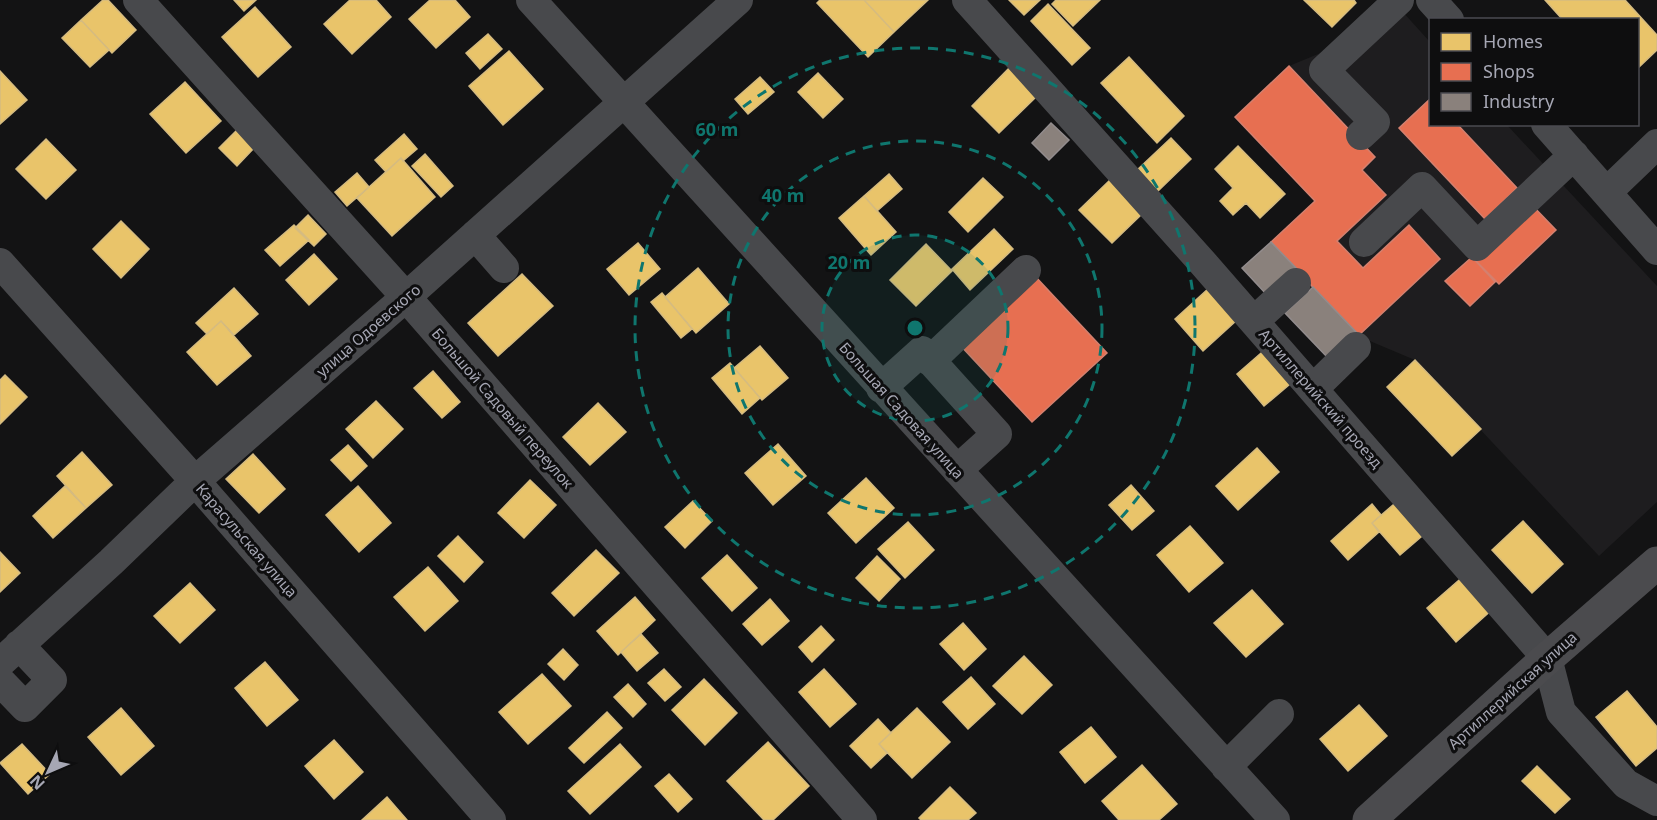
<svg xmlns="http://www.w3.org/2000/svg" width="1657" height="820" font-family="'Noto Sans',sans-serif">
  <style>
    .built { fill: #1e1d1f }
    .homes { fill: #e9c46a; stroke: #d5bb80; stroke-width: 1.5 }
    .shops { fill: #e76f51; stroke: #d4806f; stroke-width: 1.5 }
    .industry { fill: #8a817c; stroke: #928c8d; stroke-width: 1.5 }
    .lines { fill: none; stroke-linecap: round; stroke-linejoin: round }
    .minor { stroke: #48494c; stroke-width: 30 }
    .major { stroke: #4b4b4e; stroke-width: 33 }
    .ring { fill: none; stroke: #0f766e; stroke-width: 3; stroke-dasharray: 10 8 }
    .labels { text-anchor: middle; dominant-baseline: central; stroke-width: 6; stroke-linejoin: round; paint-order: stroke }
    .street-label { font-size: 15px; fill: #a6a7b4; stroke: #0e0e0f }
    .centre { fill: #0f766e; stroke: #0e0e0f; stroke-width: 3 }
    .ring-label { font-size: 18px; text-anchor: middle; font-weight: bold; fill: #0f766e; stroke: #0e0e0f; stroke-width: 6; stroke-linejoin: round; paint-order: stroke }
  </style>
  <rect width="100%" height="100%" fill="#131314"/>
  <path class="built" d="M1377,0H1392L1430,42V124L1507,125L1657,286V502L1599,556L1415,360L1358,336L1315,201L1235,117L1289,66L1323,52Z"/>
  <path class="homes" d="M103,0H108L136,30L112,53L81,20Z
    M234,0H256L244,11Z
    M350,0H376L391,17L352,54L324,24Z
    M430,0H455L470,17L436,48L409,19Z
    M820,0H864L894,32L868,57L817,3Z
    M864,0H928L894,32Z
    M1009,0H1040L1024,15Z
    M1056,0H1100L1073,26L1052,4Z
    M1304,0H1354L1356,3L1332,27Z
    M1545,0H1625L1657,35V50L1638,68V20H1563Z
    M1048,4L1090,48L1072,65L1031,21Z
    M255,7L291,47L258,77L222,37Z
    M81,20L109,50L90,67L62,38Z
    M488,34L502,49L480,69L466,53Z
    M509,51L543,89L503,125L469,86Z
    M1129,57L1184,116L1157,143L1101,83Z
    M1010,67L1038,95L999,133L972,106Z
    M0,71L27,100L0,124Z
    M818,73L843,99L823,118L798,92Z
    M760,77L774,92L748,114L735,99Z
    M185,82L221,121L186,153L150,114Z
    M238,129L256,146L237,166L219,148Z
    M404,134L417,149L403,161L401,158L386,172L375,160Z
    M1171,138L1191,159L1156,193L1136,171Z
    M46,139L76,170L46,199L16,169Z
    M1238,146L1285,194L1260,218L1246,203L1233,215L1220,201L1233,188L1215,169Z
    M425,154L453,186L441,197L412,166Z
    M401,158L435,197L392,236L357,198Z
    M357,173L369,187L347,206L335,192Z
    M889,174L902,189L877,211L864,196Z
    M983,178L1003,197L968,232L949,212Z
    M1111,179L1143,213L1112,243L1079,210Z
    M864,196L896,232L871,255L839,218Z
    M308,215L326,234L314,246L295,228Z
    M121,221L149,249L121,278L93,249Z
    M294,225L309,240L280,266L265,250Z
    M994,229L1013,249L970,290L952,269Z
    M638,243L660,269L629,295L607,269Z
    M926,244L952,271L916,306L890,280Z
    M314,254L337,279L309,305L286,280Z
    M698,268L729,304L696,333L665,297Z
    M522,274L553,306L498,356L468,323Z
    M234,288L258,314L234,335L221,321L207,334L196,323Z
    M1209,288L1237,320L1203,351L1175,319Z
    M662,293L692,329L681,338L651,302Z
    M221,321L251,356L217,385L187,352Z
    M760,346L788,378L762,400L734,368Z
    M1268,347L1296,379L1264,406L1237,374Z
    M1415,360L1481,429L1452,456L1387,387Z
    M730,363L760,398L742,414L712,378Z
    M433,371L460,402L442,418L414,388Z
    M5,375L27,397L0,424V380Z
    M376,401L403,429L373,458L346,429Z
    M598,403L626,432L590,465L563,437Z
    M778,444L806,476L773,505L745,473Z
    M348,445L367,466L351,481L331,460Z
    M1257,448L1279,472L1238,510L1216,486Z
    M82,452L112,485L86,508L57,476Z
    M253,454L285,489L259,513L226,479Z
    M866,478L894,508L856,543L828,513Z
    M530,480L556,505L524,538L498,513Z
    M1131,485L1154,511L1132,530L1109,505Z
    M65,486L86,508L53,538L33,516Z
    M358,486L391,523L359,552L326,515Z
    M1400,499L1428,531L1400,555L1372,523Z
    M693,501L712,521L685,548L665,527Z
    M1372,504L1381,515L1372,523L1379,532L1348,560L1331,541Z
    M1523,521L1563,564L1532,593L1492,550Z
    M908,522L934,550L905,578L878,549Z
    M1190,526L1223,563L1189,592L1157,555Z
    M458,536L483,562L464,582L438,556Z
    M596,550L619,573L574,616L552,593Z
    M0,552L20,573L0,592Z
    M727,555L757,588L732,611L702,578Z
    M877,556L900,579L879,601L856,578Z
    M428,567L458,601L425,631L394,597Z
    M1466,574L1495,607L1456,642L1427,608Z
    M190,583L215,610L180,643L154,616Z
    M1252,590L1283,624L1246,657L1214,623Z
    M635,597L655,620L618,655L597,631Z
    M770,599L789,621L762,645L743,624Z
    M963,623L986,649L964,670L940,644Z
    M821,626L834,640L812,662L799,647Z
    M641,634L658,653L637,671L621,652Z
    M563,649L578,665L564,680L548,664Z
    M1024,656L1052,685L1022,714L993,686Z
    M265,662L298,700L267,726L235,688Z
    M664,669L681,687L665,701L648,683Z
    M824,669L856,704L830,727L799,692Z
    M542,674L571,706L528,744L499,712Z
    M971,677L995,704L968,729L943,702Z
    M704,679L737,713L705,745L672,710Z
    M628,684L646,704L633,717L614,697Z
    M1627,691L1657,727V748L1636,766L1596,717Z
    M1359,705L1387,736L1348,771L1320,739Z
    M121,708L154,746L121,775L88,737Z
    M917,708L950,742L912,778L879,744Z
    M607,712L622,728L584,763L569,748Z
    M878,719L891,733L879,744L887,753L871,768L850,746Z
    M1091,727L1116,757L1085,783L1060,752Z
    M334,740L363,772L334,799L305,766Z
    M768,742L809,786L773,820H764L727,781Z
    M22,744L50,774L28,794L0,763Z
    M620,744L641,767L590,814L568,791Z
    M1142,765L1177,804L1159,820H1119L1102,801Z
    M1537,766L1570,799L1555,813L1522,781Z
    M669,774L692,799L678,812L655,786Z
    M950,787L976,813L968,820H921L919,818Z
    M387,797L407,820H362Z"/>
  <path class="shops" d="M1289,66L1375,157L1362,170L1386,195L1337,241L1363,268L1409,225L1440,259L1358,336L1271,242L1315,201L1235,117Z
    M1430,99V124H1457L1517,188L1485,219L1399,128Z
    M1529,202L1556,230L1499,284L1472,257Z
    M1472,257L1495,282L1470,306L1445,281Z
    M1034,275L1107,353L1032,422L959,344Z"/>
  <path class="industry" d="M1051,123L1069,140L1049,160L1032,143Z
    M1271,242L1296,268L1267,295L1242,268Z
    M1313,287L1357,333L1329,359L1285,313Z"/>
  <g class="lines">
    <path class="minor" d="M138,0L406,297L862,820
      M531,0L1275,820
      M967,0L1202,262L1547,658L1561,712L1626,784L1657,801
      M1431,0L1449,20
      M1546,124L1657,250
      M1361,135L1375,122L1324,70L1399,0
      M1607,192L1657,144
      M475,235L504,268
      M1364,242L1422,187L1477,246L1574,155
      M0,263L195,481L491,820
      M1254,321L1296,283
      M930,361L1026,270
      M881,388L922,351L997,434L957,470
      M1313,389L1356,347
      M0,663L111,562L195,481L406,297L738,0
      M0,681L25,707L52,680L19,645
      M1226,767L1279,714"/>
    <path class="major" d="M1369,820L1542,663L1657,563"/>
  </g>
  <circle cx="915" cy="328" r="93" fill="#0f766e" fill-opacity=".12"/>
  <g class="ring">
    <circle cx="915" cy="328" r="93"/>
    <circle cx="915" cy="328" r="187"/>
    <circle cx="915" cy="328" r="280"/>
  </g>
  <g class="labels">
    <g class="street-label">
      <text transform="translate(368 330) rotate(-41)">улица Одоевского</text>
      <text transform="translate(1321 398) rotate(49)">Артиллерийский проезд</text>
      <text transform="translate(503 408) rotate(49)">Большой Садовый переулок</text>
      <text transform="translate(902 410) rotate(48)">Большая Садовая улица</text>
      <text transform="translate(247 540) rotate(49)">Карасульская улица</text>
      <text transform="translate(1512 690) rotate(-42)">Артиллерийская улица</text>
    </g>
  </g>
  <circle cx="915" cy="328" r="9" class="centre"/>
  <g class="ring-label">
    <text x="717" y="136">60 m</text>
    <text x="783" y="202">40 m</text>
    <text x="849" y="269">20 m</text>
  </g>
  <rect x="1429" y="18" width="210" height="108" fill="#0e0e0f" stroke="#4b4b51" stroke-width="1.5"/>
  <rect x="1441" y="33" width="30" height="18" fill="#e9c46a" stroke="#4b4b51" stroke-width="1.5"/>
  <text x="1483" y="48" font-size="18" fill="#a6a7b4">Homes</text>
  <rect x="1441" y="63" width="30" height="18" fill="#e76f51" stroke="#4b4b51" stroke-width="1.5"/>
  <text x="1483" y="78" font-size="18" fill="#a6a7b4">Shops</text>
  <rect x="1441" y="93" width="30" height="18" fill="#8a817c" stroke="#4b4b51" stroke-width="1.5"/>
  <text x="1483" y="108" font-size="18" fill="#a6a7b4">Industry</text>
  <g transform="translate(48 772) rotate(226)" stroke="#0e0e0f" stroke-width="4.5" paint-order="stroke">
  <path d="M0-4.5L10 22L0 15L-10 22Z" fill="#a6a7b4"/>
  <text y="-9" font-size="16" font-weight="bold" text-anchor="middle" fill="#a6a7b4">N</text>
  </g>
</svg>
